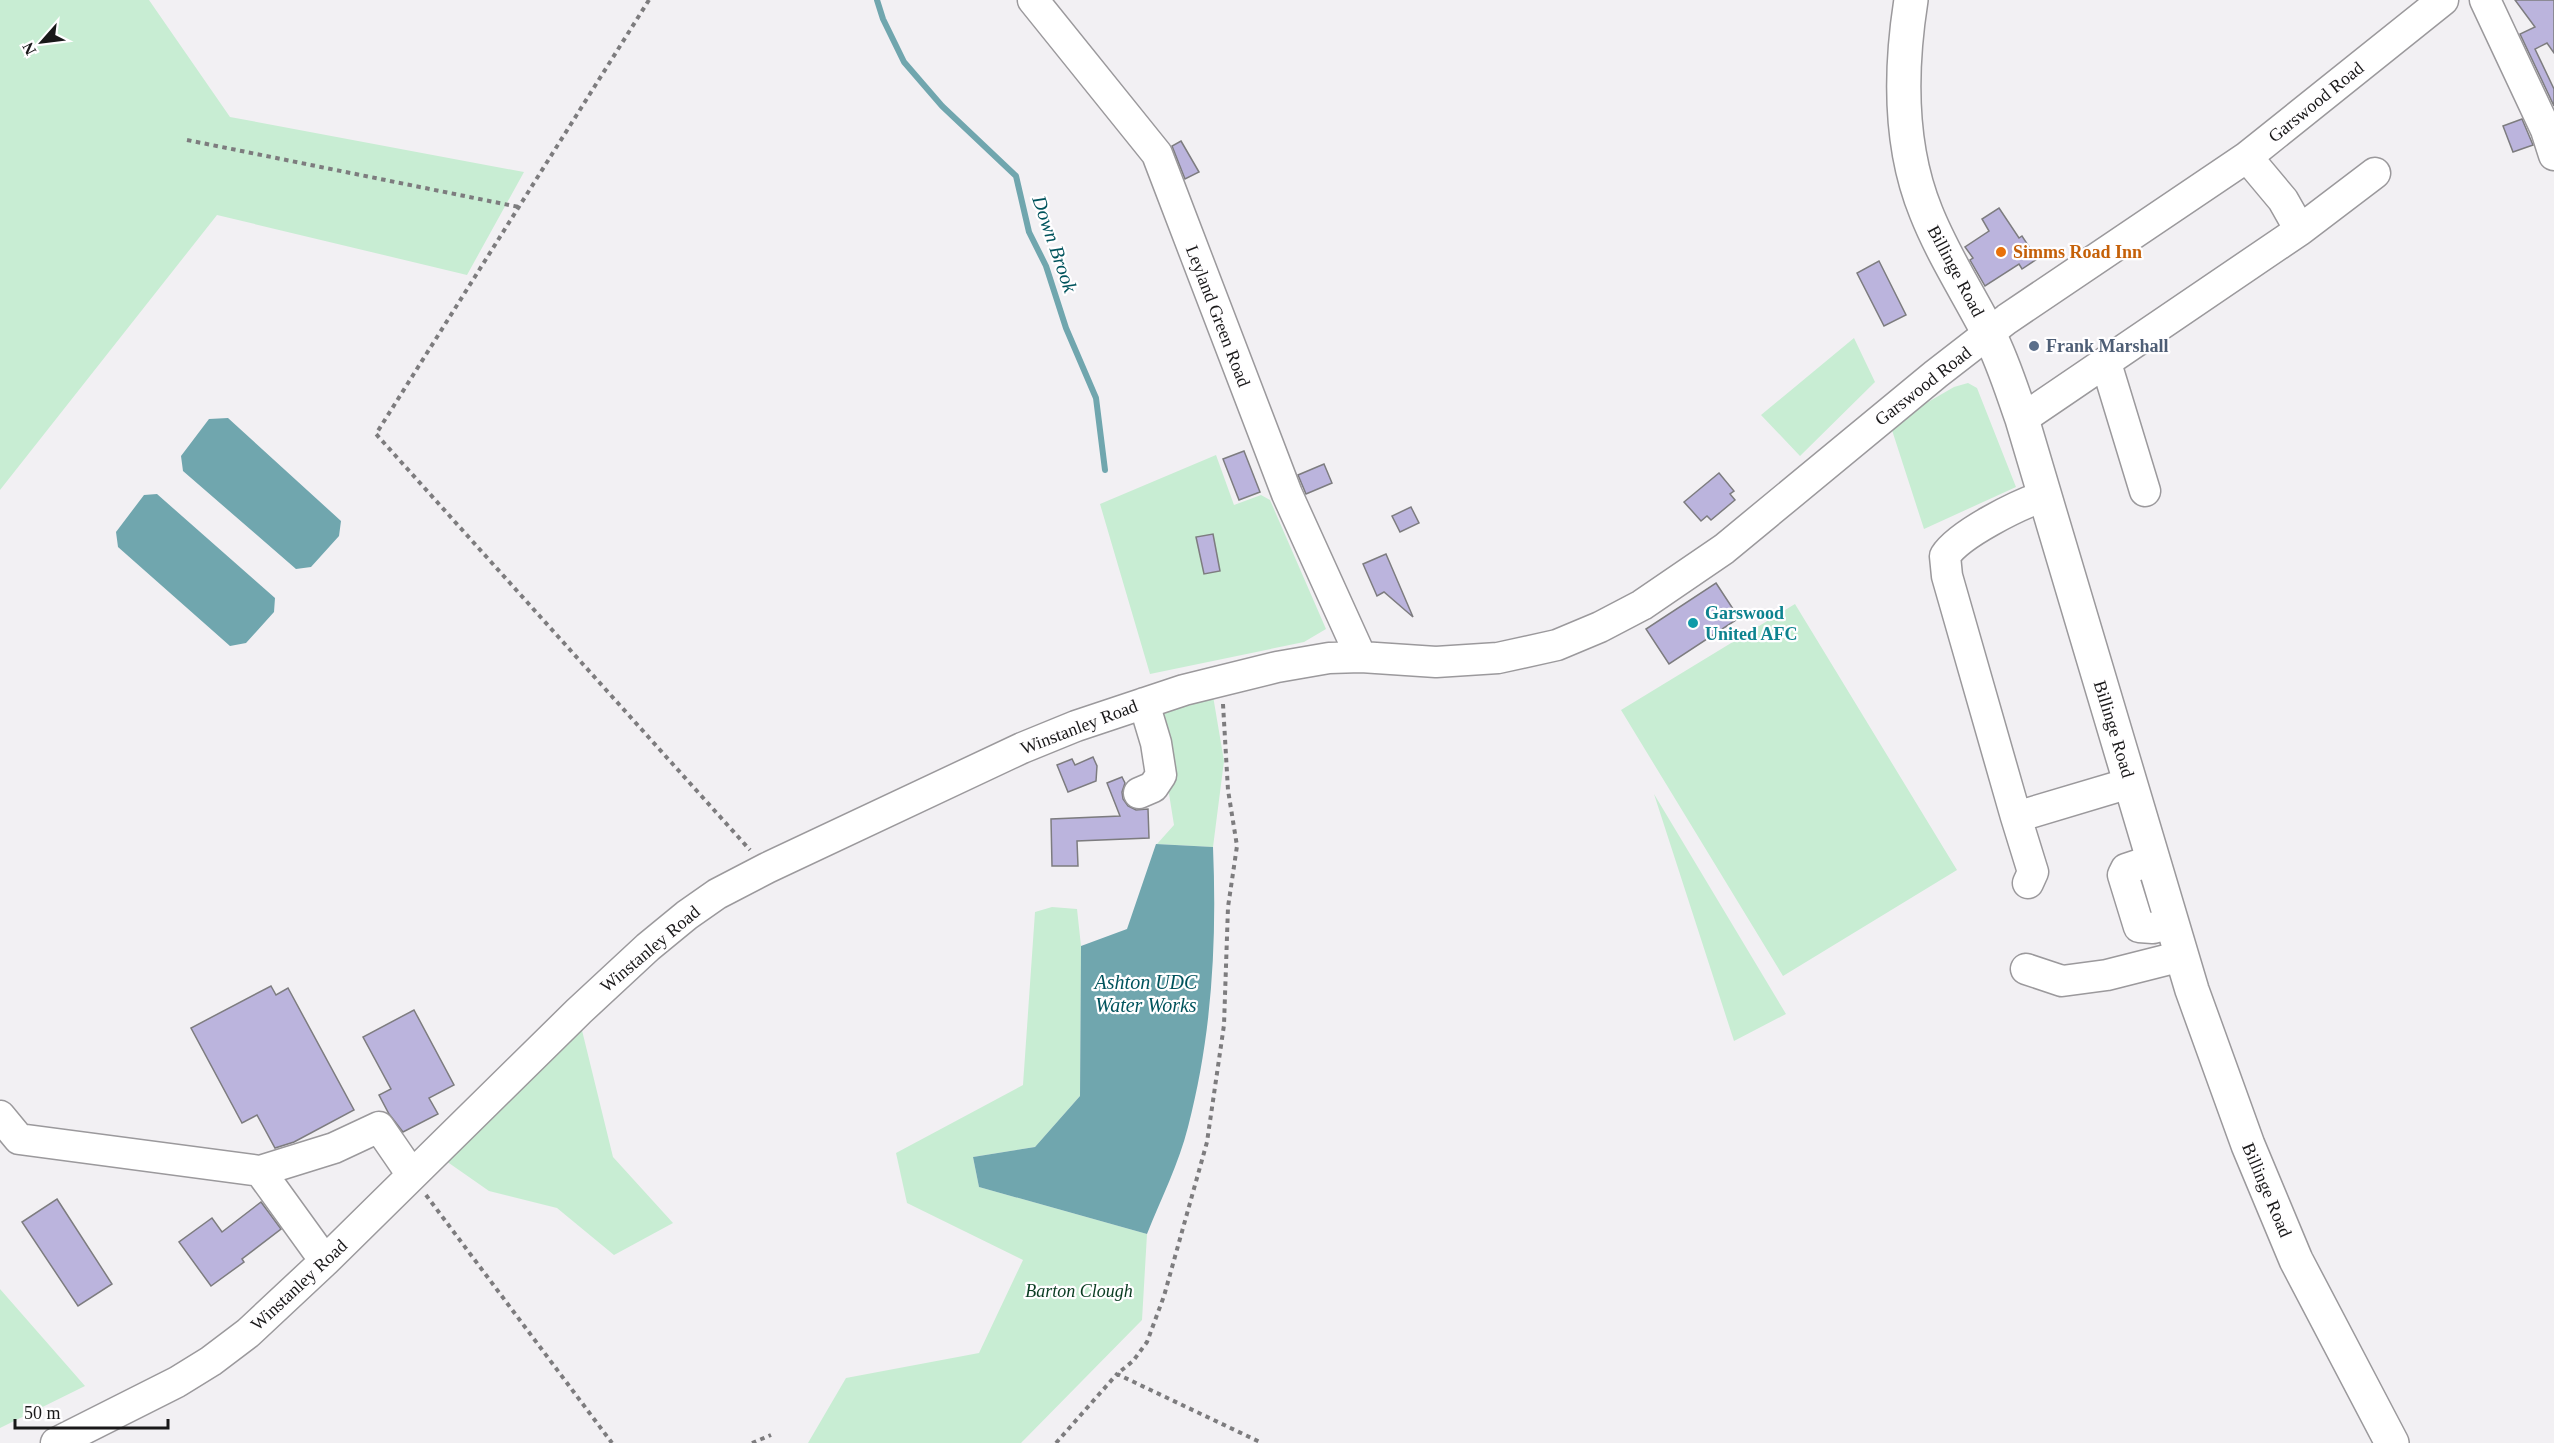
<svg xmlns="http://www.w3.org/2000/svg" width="2554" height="1443" font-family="'Times New Roman',serif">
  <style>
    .green { fill: #c8edd3 }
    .water { fill: #70a6ae }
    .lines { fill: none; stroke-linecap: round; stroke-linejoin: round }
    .stream { stroke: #70a6ae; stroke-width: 6 }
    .building { fill: #bbb4dd; stroke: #7d7c7f; stroke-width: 1.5 }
    .minor-casing { stroke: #9b999c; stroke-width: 33 }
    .major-casing { stroke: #9b999c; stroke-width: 36 }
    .path { stroke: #7d7c7e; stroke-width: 4; stroke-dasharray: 4.5 4.5; stroke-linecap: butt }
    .minor { stroke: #fff; stroke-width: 30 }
    .major { stroke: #fff; stroke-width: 33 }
    .food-dot { fill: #e8710a; stroke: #fffeff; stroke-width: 2 }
    .service-dot { fill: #5c6f8a; stroke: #fffeff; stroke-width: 2 }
    .culture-dot { fill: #0f9aa8; stroke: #fffeff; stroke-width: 2 }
    .labels { text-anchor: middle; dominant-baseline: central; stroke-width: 4.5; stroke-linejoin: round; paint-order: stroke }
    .street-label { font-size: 18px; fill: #191819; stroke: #fffeff }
    .food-label { font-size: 18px; font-weight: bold; fill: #c56008; stroke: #fffeff; text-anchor: start }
    .service-label { font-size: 18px; font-weight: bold; fill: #4e5e75; stroke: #fffeff; text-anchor: start }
    .culture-label { font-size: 18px; font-weight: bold; fill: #0d838f; stroke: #fffeff; text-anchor: start }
    .park-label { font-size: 18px; font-style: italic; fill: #0a3c21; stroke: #fffeff }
    .water-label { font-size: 20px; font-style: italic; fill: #00535c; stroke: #fffeff }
  </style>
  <rect width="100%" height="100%" fill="#f2f0f3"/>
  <path class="green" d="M0,0H149L230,117L524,172L467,275L217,215L0,490Z
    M1854,338L1875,382L1800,456L1761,415Z
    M1968,383L1977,388L2016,487L1924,529L1890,424L1954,387Z
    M1216,455L1234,505L1261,495L1270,500L1326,629L1304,642L1150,674L1100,504Z
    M1795,604L1957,870L1783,976L1621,710Z
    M1212,690L1224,761L1213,847L1157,844L1174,825L1155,706Z
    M1654,794L1786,1014L1734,1041Z
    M1052,907L1077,909L1081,946L1080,1096L1035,1147L973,1157L979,1187L1147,1234L1142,1320L1021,1443H808L846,1378L979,1353L1023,1260L907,1203L896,1153L1023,1085L1035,912Z
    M578,1014L613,1157L673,1223L614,1255L557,1208L489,1191L436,1154Z
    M0,1289L85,1386L0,1428Z"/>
  <path class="water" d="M228,418L341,521L339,536L311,567L296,569L183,471L181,456L209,419Z
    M157,494L275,598L274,612L246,643L230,646L118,547L116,532L144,495Z
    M1156,844L1213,847C1217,942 1212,1035 1188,1127C1179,1163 1161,1199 1147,1234L979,1187L973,1157L1035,1147L1080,1096L1081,946L1127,929Z"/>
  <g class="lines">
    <path class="stream" d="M877,0L883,19L904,62L942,106L1016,176L1029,232L1046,266L1066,328L1096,398L1105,470"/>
  </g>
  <path class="building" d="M2515,0H2554V53L2547,43L2535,49L2554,89V106L2520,34L2535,27Z
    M2522,119L2533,145L2513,152L2503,126Z
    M1181,141L1199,172L1185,179L1172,146Z
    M1999,208L2019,238L2022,236L2037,259L2022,269L2019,264L1985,286L1970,260L1973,258L1965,247L1989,231L1982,219Z
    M1879,261L1906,315L1884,326L1857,273Z
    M1244,451L1260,492L1239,500L1223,459Z
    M1324,464L1332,483L1306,494L1298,475Z
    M1719,473L1734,491L1730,494L1735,500L1711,520L1707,516L1701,521L1684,502Z
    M1411,507L1419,523L1400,532L1392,516Z
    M1213,534L1220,571L1204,574L1196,537Z
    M1386,554L1413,617L1384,592L1377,596L1363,564Z
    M1716,583L1739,618L1669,664L1646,629Z
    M1093,757L1097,766L1096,781L1068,792L1057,765L1072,759L1075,765Z
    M1122,777L1125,783L1122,792L1123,799L1128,806L1136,810L1148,809L1149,838L1077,841L1078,866H1052L1051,819L1120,816L1107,783Z
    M271,986L276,995L288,988L354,1110L294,1142L275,1148L257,1115L242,1123L191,1028Z
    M414,1010L454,1085L429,1098L438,1114L403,1132L389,1114L379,1095L391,1089L363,1037Z
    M57,1199L112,1284L78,1306L22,1222Z
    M261,1202L281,1229L242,1259L244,1262L211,1286L179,1242L212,1218L222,1232Z"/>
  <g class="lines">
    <defs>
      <path id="minor" d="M1033,0L1157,154L1287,494L1361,657
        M2485,0L2546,130L2554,155
        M2300,230L2375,173
        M2106,363L2145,491
        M2022,419L2300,230L2283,200L2247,157
        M2045,496C2019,504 1959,534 1945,556L1947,576L2016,817L2130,783
        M1139,793L1153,787L1161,775L1156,743L1144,703
        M2016,817L2033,872L2028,883
        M2153,860L2126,869L2123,875L2139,927L2153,928L2172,923
        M2026,969L2062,981L2107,975L2182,956
        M0,1116L19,1139L260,1171
        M325,1261L260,1171L334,1148L379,1127L412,1175
        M56,1443L177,1382L211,1361L248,1333L325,1261L579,1011L648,947L687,915L717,894L767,868L1022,748L1076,726L1184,690L1277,667L1329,658L1361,657L1436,662L1498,658L1557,645L1600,627L1642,605L1724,549L1936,374L2007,319L2247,157L2443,0"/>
      <path id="major" d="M1911,0C1900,70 1899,146 1926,212C1943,255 1968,293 1989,334C2003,361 2012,391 2022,419L2192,990L2248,1145L2296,1260L2392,1443"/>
    </defs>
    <use href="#minor" class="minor-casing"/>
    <use href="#major" class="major-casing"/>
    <path class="path" d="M649,0L376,434L750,850
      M187,140L519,207
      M1223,704L1228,790L1237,846L1228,907L1224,1025L1207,1142L1164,1296L1147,1342L1133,1361L1117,1374L1262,1443
      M426,1195L612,1443
      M752,1443L771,1435
      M1056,1443L1117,1374"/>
    <use href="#minor" class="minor"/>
    <use href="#major" class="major"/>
  </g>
  <circle class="food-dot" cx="2001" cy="252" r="6"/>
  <circle class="service-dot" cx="2034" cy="346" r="6"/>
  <circle class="culture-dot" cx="1693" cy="623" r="6"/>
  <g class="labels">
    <g class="street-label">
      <text transform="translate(2316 102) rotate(-39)">Garswood Road</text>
      <text transform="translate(1956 271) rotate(62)">Billinge Road</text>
      <text transform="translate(1218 316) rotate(69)">Leyland Green Road</text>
      <text transform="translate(1923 386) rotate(-38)">Garswood Road</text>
      <text transform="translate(1079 727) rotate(-21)">Winstanley Road</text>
      <text transform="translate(2114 729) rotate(73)">Billinge Road</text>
      <text transform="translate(650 949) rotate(-40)">Winstanley Road</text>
      <text transform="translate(2267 1190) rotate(67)">Billinge Road</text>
      <text transform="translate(299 1285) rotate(-43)">Winstanley Road</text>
    </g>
    <g class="food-label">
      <text x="2013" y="252">Simms Road Inn</text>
    </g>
    <g class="service-label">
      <text x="2046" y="346">Frank Marshall</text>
    </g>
    <g class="culture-label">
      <text x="1705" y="613">Garswood<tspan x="1705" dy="21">United AFC</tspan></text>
    </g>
    <g class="park-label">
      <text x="1079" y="1291">Barton Clough</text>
    </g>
    <g class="water-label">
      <text transform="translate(1055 244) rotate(71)">Down Brook</text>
      <text x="1146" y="982">Ashton UDC<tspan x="1146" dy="23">Water Works</tspan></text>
    </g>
  </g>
  <g transform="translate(42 42) rotate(242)" stroke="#fffeff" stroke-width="4.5" paint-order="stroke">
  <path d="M0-4.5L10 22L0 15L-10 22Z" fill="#191819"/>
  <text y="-9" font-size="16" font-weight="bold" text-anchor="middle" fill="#191819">N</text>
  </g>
  <path d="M15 1419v9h153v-9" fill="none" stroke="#191819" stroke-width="3"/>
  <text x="24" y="1419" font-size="18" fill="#191819" stroke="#fffeff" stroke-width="4.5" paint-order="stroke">50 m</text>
</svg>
